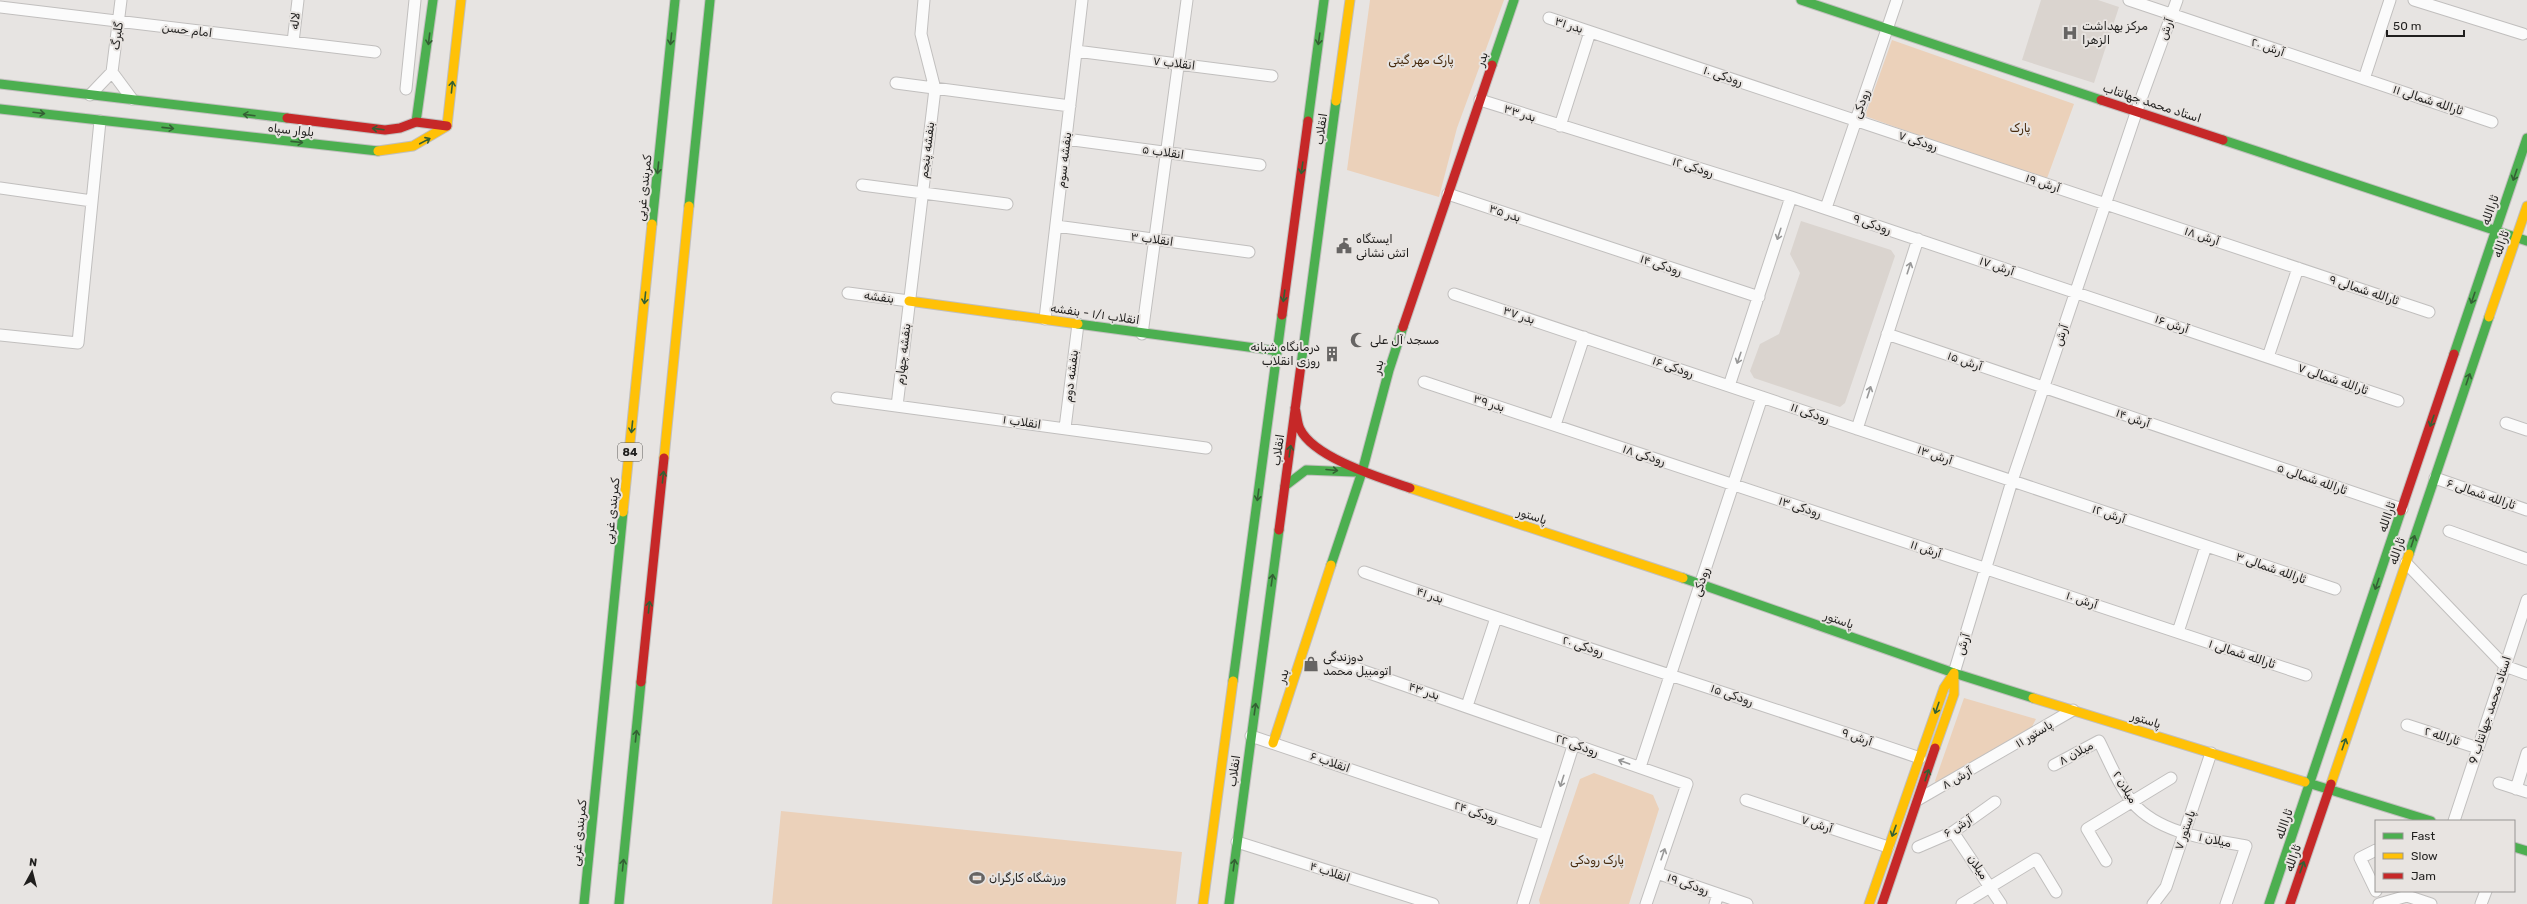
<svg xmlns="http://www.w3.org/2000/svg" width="2527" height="904" font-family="Rubik,'Noto Sans Arabic',sans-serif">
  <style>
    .built { fill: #dad4cf }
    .green { fill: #ebd1ba }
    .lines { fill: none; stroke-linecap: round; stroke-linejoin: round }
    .street-casing { stroke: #c1bfbe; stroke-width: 13 }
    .fast-casing { stroke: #c1bfbe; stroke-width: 11 }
    .slow-casing { stroke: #c1bfbe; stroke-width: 11 }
    .jam-casing { stroke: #c1bfbe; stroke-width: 11 }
    .street { stroke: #fbfbfb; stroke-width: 11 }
    .fast { stroke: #4caf50; stroke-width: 9 }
    .slow { stroke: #ffc107; stroke-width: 9 }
    .jam { stroke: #c62828; stroke-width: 9 }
    .oneway { stroke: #346034 }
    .oneway2 { stroke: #989898 }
    .labels { text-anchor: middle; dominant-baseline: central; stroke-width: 4; stroke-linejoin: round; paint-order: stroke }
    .shield { fill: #e8e4e1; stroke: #5c5a58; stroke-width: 1 }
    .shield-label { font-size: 11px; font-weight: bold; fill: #201f1e }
    .street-label { font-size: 12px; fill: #201f1e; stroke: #e8e4e1 }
    .poi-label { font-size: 12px; fill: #201f1e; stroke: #e8e4e1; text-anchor: start }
    .park-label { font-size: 12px; fill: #472b0e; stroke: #e8e4e1 }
  </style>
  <rect width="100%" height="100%" fill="#e7e4e2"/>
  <path class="built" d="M2041,0H2098L2119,7L2094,83L2022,60Z
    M1801,221L1891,250L1895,256L1845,403L1840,407L1754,378L1750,371L1760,344L1779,334L1800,273L1790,254Z"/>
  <path class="green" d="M1370,0H1504L1457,128L1439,197L1347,170Z
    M1892,40L2074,104L2046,181L1865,116Z
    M1964,698L2036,719L2027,736L1938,785L1935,781Z
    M1594,773L1653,795L1659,809L1629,904H1540L1539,900L1580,779Z
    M781,811L1182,852L1176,904H772Z"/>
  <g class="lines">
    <defs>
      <path id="street" d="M2129,0L2492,122
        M2414,0L2523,34
        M0,7L375,52
        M1549,18L2429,312
        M293,42L298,0
        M1076,51L1272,76
        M112,72L121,0
        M112,72L132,99
        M2364,79L2390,0
        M896,83L1070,106
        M406,89L415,0
        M90,95L112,72
        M1480,100L1791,197L2398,401
        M1560,126L1590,32
        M1066,139L1260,165
        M862,185L1007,204
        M0,188L92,201
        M1448,194L1759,297
        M1826,208L1897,0
        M1056,226L1249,252
        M848,293L909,301
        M1454,294L2335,589
        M1045,319L1082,0
        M1142,334L1187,0
        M1887,334L2402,509
        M0,335L78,343L100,121
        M2268,357L2298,268
        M1424,382L2306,675
        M1729,386L1791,197
        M837,398L1206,448
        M897,406L935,89L921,34L924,0
        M2506,423L2527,430
        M1555,425L1584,337
        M1065,428L1078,324
        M1857,429L1918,239
        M2435,478L2527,510
        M2449,531L2527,559
        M2406,563L2505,666L2527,674
        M1364,572C1548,637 1735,695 1920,758
        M2178,632L2206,546
        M1335,661L1687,784L1646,904
        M1954,673L2012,481L2137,110L2177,0
        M1467,706L1496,618
        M2407,725L2478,748
        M1251,736L1544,835
        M2054,765L2099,741C2109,761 2119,786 2133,803C2160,834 2209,839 2246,846L2226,904
        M1640,767L1762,397
        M2499,783L2527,792
        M2516,789L2527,753
        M1919,799L2073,710
        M1746,800L1888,847
        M2454,821L2527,600
        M1953,832L2001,904
        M1237,842L1433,904
        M1918,847L1953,832L1995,802
        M2376,850L2360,858L2376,891
        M2106,861L2087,829L2171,778
        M1657,873L1747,904
        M1523,904L1574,743
        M1715,904L1718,894
        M1962,904L2036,859L2056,892
        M2153,904L2166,887L2211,753
        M2379,904L2407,896L2431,904
        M2481,904L2486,891"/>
      <path id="fast" d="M1801,0L2101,100
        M1492,65L1514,0
        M0,84L287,118
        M0,109L378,151
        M1308,121L1324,0
        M416,122L433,0
        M2223,140L2527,241
        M689,206L710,0
        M652,224L675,0
        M1078,324L1277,351
        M2454,354L2527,138
        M1301,365L1336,101
        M1285,486L1306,470L1354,472
        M2409,554L2489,317
        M1331,565L1362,472L1389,370L1403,327
        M1683,578L1954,673L2033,698
        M1233,681L1282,315
        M2305,782L2431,821
        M2514,847L2527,851
        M584,904L623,512
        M619,904L641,682
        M1229,904L1279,530
        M2269,904L2401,511"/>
      <path id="slow" d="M1336,101L1350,0
        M378,151L413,146L447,126L461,0
        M909,301L1078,324
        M2489,317L2527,206
        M664,458L689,206
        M1410,488L1683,578
        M623,512L652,224
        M2033,698L2305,782
        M1273,743L1331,565
        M1935,748L1954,694V673
        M2331,784L2409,554
        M1203,904L1233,681
        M1869,904L1944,688L1954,673"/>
      <path id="jam" d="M2101,100L2223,140
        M287,118L385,130L400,128L416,122L447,126
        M1282,315L1308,121
        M1403,327L1492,65
        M1295,408C1297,414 1297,423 1300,429C1314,458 1381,478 1410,488
        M2401,511L2454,354
        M1279,530L1301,365
        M641,682L664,458
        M1882,904L1935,748
        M2290,904L2331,784"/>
    </defs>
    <use href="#street" class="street-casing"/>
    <use href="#fast" class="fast-casing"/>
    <use href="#slow" class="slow-casing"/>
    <use href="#jam" class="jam-casing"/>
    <use href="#street" class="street"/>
    <use href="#fast" class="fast"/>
    <use href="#slow" class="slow"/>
    <use href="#jam" class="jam"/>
  </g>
  <defs><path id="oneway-shaft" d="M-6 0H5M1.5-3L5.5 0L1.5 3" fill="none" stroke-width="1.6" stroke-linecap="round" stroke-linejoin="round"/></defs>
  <g class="oneway">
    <use href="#oneway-shaft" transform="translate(429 39) rotate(97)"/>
    <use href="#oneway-shaft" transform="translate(671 39) rotate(96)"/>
    <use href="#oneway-shaft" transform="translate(1319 39) rotate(98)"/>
    <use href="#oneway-shaft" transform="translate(452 87) rotate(-84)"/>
    <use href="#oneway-shaft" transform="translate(39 113) rotate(7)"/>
    <use href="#oneway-shaft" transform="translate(249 115) rotate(-173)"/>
    <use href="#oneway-shaft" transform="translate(168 128) rotate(6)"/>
    <use href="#oneway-shaft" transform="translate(378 129) rotate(-173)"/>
    <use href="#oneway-shaft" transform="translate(425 141) rotate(-28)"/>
    <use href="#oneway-shaft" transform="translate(297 142) rotate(6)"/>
    <use href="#oneway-shaft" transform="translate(658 168) rotate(96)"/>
    <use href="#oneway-shaft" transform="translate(1302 168) rotate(98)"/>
    <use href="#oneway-shaft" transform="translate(2515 175) rotate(109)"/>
    <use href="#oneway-shaft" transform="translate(1284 296) rotate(98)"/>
    <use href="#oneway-shaft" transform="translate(645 298) rotate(96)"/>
    <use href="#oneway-shaft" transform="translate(2473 298) rotate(109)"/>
    <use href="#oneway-shaft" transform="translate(2468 379) rotate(-71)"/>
    <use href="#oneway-shaft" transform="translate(2432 421) rotate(109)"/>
    <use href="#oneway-shaft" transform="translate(632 427) rotate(96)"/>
    <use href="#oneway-shaft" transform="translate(1290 451) rotate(-82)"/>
    <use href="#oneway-shaft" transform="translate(1332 470) rotate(5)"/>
    <use href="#oneway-shaft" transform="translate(663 477) rotate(-84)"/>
    <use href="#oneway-shaft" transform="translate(1258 495) rotate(98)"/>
    <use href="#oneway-shaft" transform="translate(2413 541) rotate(-72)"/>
    <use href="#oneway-shaft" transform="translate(1272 580) rotate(-82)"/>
    <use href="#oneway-shaft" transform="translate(2377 584) rotate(109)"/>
    <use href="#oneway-shaft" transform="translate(649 607) rotate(-84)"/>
    <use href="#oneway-shaft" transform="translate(1937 708) rotate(109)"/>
    <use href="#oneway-shaft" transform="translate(1255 709) rotate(-82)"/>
    <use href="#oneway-shaft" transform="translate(636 736) rotate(-84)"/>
    <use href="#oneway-shaft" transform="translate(2344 744) rotate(-71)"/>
    <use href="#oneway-shaft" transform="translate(1927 775) rotate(-72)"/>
    <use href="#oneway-shaft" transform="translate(1894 831) rotate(110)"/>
    <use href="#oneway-shaft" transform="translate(623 865) rotate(-84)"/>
    <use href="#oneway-shaft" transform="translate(1234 865) rotate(-82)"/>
    <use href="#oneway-shaft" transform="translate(2302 867) rotate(-71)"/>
  </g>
  <g class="oneway2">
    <use href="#oneway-shaft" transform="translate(1779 234) rotate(108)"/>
    <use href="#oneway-shaft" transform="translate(1909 268) rotate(-72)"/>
    <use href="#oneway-shaft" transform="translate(1739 358) rotate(109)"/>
    <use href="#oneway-shaft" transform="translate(1869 392) rotate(-72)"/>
    <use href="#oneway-shaft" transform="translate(1624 762) rotate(-160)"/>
    <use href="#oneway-shaft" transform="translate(1562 781) rotate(108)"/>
    <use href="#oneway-shaft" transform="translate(1663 854) rotate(-71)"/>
  </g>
  <defs>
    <symbol id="hospital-bare" viewBox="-9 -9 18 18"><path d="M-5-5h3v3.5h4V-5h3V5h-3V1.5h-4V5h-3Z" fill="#666463" stroke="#e8e4e1" stroke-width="2.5" paint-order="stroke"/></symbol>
    <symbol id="civic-bare" viewBox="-9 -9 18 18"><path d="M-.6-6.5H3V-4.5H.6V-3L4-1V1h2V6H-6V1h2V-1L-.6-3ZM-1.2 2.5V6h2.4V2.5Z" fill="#666463" stroke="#e8e4e1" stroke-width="2.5" paint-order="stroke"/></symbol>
    <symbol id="mosque-bare" viewBox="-9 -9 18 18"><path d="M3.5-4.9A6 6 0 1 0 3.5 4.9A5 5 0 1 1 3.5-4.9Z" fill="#666463" stroke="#e8e4e1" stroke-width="2.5" paint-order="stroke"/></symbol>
    <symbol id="building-bare" viewBox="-9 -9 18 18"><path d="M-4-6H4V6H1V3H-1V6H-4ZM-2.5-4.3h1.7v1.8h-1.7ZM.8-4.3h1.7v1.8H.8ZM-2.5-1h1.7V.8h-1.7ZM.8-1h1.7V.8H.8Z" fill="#666463" stroke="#e8e4e1" stroke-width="2.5" paint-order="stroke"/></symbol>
    <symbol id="shop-bare" viewBox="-9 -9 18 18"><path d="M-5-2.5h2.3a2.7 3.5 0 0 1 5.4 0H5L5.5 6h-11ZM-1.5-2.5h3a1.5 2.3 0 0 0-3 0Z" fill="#666463" stroke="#e8e4e1" stroke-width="2.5" paint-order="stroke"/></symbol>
    <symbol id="stadium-bare" viewBox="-9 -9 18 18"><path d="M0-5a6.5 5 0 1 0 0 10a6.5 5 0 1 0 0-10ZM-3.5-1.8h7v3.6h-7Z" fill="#666463" stroke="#e8e4e1" stroke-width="2.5" paint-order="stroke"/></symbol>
  </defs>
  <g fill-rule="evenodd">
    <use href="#hospital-bare" x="2059" y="22" width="22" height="22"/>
    <use href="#civic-bare" x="1333" y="235" width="22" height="22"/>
    <use href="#mosque-bare" x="1347" y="329" width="22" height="22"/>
    <use href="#building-bare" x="1321" y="343" width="22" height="22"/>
    <use href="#shop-bare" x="1300" y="653" width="22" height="22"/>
    <use href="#stadium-bare" x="966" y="867" width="22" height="22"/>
  </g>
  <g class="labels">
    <rect class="shield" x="618" y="443" width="24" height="18" rx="3"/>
    <g class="shield-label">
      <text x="630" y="452">84</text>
    </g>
    <g class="street-label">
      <text transform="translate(295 21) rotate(-83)">لاله</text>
      <text transform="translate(1569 25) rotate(18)">بدر ۳۱</text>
      <text transform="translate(2166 29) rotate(-70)">آرش</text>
      <text transform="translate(187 30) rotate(7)">امام حسن</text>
      <text transform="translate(117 36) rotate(-82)">گلبرگ</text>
      <text transform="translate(2268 47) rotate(19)">آرش ۲۰</text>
      <text transform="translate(1482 59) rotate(-70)">بدر</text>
      <text transform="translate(1174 63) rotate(7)">انقلاب ۷</text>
      <text transform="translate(1723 76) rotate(18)">رودکی ۱۰</text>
      <text transform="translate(2428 100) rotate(18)">ثارالله شمالی ۱۱</text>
      <text transform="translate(2152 103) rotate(18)">استاد محمد جهانتاب</text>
      <text transform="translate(1861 104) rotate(-71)">رودکی</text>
      <text transform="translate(1520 113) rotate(18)">بدر ۳۳</text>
      <text transform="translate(1321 129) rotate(-82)">انقلاب</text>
      <text transform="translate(291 130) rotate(6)">بلوار سپاه</text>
      <text transform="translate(1918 141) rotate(18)">رودکی ۷</text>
      <text transform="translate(927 150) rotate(-83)">بنفشه پنجم</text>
      <text transform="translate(1163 152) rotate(8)">انقلاب ۵</text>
      <text transform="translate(1064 160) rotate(-83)">بنفشه سوم</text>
      <text transform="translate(1693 167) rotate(17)">رودکی ۱۲</text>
      <text transform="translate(2043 183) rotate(18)">آرش ۱۹</text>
      <text transform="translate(644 188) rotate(-84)">کمربندی غربی</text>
      <text transform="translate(2490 210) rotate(-71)">ثاراالله</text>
      <text transform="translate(1505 213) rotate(19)">بدر ۳۵</text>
      <text transform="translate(1872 224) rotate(19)">رودکی ۹</text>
      <text transform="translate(2202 236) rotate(18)">آرش ۱۸</text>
      <text transform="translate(1152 239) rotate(8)">انقلاب ۳</text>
      <text transform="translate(2501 244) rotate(-71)">ثارالله</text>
      <text transform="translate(1661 265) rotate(18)">رودکی ۱۴</text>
      <text transform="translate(1997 266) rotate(19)">آرش ۱۷</text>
      <text transform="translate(2364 290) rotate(18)">ثارالله شمالی ۹</text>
      <text transform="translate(879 297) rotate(8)">بنفشه</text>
      <text transform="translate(1095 314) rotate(8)">انقلاب ۱/۱ - بنفشه</text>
      <text transform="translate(1519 315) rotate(19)">بدر ۳۷</text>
      <text transform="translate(2172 324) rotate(19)">آرش ۱۶</text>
      <text transform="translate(2061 335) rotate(-71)">آرش</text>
      <text transform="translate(903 354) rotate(-83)">بنفشه چهارم</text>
      <text transform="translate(1965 361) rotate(19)">آرش ۱۵</text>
      <text transform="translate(1378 367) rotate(-73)">بدر</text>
      <text transform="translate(1673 367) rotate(19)">رودکی ۱۶</text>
      <text transform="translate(1071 376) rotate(-83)">بنفشه دوم</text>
      <text transform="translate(2333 379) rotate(19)">ثارالله شمالی ۷</text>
      <text transform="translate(1489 403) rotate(18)">بدر ۳۹</text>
      <text transform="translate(1810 413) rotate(19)">رودکی ۱۱</text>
      <text transform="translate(2133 418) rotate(19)">آرش ۱۴</text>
      <text transform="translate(1022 422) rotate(8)">انقلاب ۱</text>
      <text transform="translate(1278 450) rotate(-82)">انقلاب</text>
      <text transform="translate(1644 455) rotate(18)">رودکی ۱۸</text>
      <text transform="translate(1935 455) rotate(19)">آرش ۱۳</text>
      <text transform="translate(2312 479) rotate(19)">ثارالله شمالی ۵</text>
      <text transform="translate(2481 494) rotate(19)">ثارالله شمالی ۶</text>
      <text transform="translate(1800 507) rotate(18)">رودکی ۱۳</text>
      <text transform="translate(612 511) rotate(-84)">کمربندی غربی</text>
      <text transform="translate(2109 514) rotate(19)">آرش ۱۲</text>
      <text transform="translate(1532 516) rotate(18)">پاستور</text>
      <text transform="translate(2387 517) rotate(-71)">ثاراالله</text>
      <text transform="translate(1926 549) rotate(18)">آرش ۱۱</text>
      <text transform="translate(2397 551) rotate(-71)">ثارالله</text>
      <text transform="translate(2271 568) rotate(19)">ثارالله شمالی ۳</text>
      <text transform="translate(1701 582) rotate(-72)">رودکی</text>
      <text transform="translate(1430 595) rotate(19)">بدر ۴۱</text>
      <text transform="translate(2082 600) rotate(18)">آرش ۱۰</text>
      <text transform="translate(1839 620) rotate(20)">پاستور</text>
      <text transform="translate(1963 644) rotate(-73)">آرش</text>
      <text transform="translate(1583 646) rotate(18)">رودکی ۲۰</text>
      <text transform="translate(2242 654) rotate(18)">ثارالله شمالی ۱</text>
      <text transform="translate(1283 676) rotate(-71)">بدر</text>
      <text transform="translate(1424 691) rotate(19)">بدر ۴۳</text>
      <text transform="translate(1732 695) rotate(19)">رودکی ۱۵</text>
      <text transform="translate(2490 710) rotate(-72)">استاد محمد جهانتاب 9</text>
      <text transform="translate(2146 720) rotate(18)">پاستور</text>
      <text transform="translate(2034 734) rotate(-31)">پاستور ۱۱</text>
      <text transform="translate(2442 736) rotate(18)">ثارالله ۲</text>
      <text transform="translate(1857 737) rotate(19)">آرش ۹</text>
      <text transform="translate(1577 745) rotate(20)">رودکی ۲۲</text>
      <text transform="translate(2076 753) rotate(-28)">میلان ۸</text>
      <text transform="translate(1330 762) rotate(19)">انقلاب ۶</text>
      <text transform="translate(1234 771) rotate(-82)">انقلاب</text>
      <text transform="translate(1957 778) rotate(-29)">آرش ۸</text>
      <text transform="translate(2125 787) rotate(59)">میلان ۲</text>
      <text transform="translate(1476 812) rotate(19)">رودکی ۲۴</text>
      <text transform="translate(1817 824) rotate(18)">آرش ۷</text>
      <text transform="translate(2284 824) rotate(-71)">ثاراالله</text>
      <text transform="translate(1958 826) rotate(-31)">آرش ۶</text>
      <text transform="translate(2185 830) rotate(-71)">پاستور ۷</text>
      <text transform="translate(579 833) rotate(-84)">کمربندی غربی</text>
      <text transform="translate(2215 840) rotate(12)">میلان ۱</text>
      <text transform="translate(2293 858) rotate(-71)">ثارالله</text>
      <text transform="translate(1978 867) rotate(56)">میلان</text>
      <text transform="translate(1330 872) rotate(18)">انقلاب ۴</text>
      <text transform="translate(1688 884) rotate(19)">رودکی ۱۹</text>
    </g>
    <g class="poi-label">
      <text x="2082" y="26">مرکز بهداشت<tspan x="2082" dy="14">الزهرا</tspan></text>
      <text x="1356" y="239">ایستگاه<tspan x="1356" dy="14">اتش نشانی</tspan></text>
      <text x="1370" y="340">مسجد آل علی</text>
      <text x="1320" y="347" text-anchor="end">درمانگاه شبانه<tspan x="1320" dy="14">روزی انقلاب</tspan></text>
      <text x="1323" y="657">دوزندگی<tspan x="1323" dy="14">اتومبیل محمد</tspan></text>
      <text x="989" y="878">ورزشگاه کارگران</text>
    </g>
    <g class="park-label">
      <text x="1421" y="60">پارک مهر گیتی</text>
      <text x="2020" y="128">پارک</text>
      <text x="1597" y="860">پارک رودکی</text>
    </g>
  </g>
  <rect x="2375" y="820" width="140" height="72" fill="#e8e4e1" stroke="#989593"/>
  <rect x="2383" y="833" width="20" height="6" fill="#4caf50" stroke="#989593"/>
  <text x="2411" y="840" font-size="12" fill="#201f1e">Fast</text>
  <rect x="2383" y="853" width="20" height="6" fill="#ffc107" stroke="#989593"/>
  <text x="2411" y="860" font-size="12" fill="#201f1e">Slow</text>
  <rect x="2383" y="873" width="20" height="6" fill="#c62828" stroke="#989593"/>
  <text x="2411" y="880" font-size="12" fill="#201f1e">Jam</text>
  <g transform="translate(32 872) rotate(7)" stroke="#e8e4e1" stroke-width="3" paint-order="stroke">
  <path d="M0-3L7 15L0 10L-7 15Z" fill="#201f1e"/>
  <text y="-6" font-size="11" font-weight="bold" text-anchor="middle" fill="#201f1e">N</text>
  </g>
  <path d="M2387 30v6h77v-6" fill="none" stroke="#201f1e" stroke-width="2"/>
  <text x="2393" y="30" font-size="12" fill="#201f1e" stroke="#e8e4e1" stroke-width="3" paint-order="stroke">50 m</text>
</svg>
